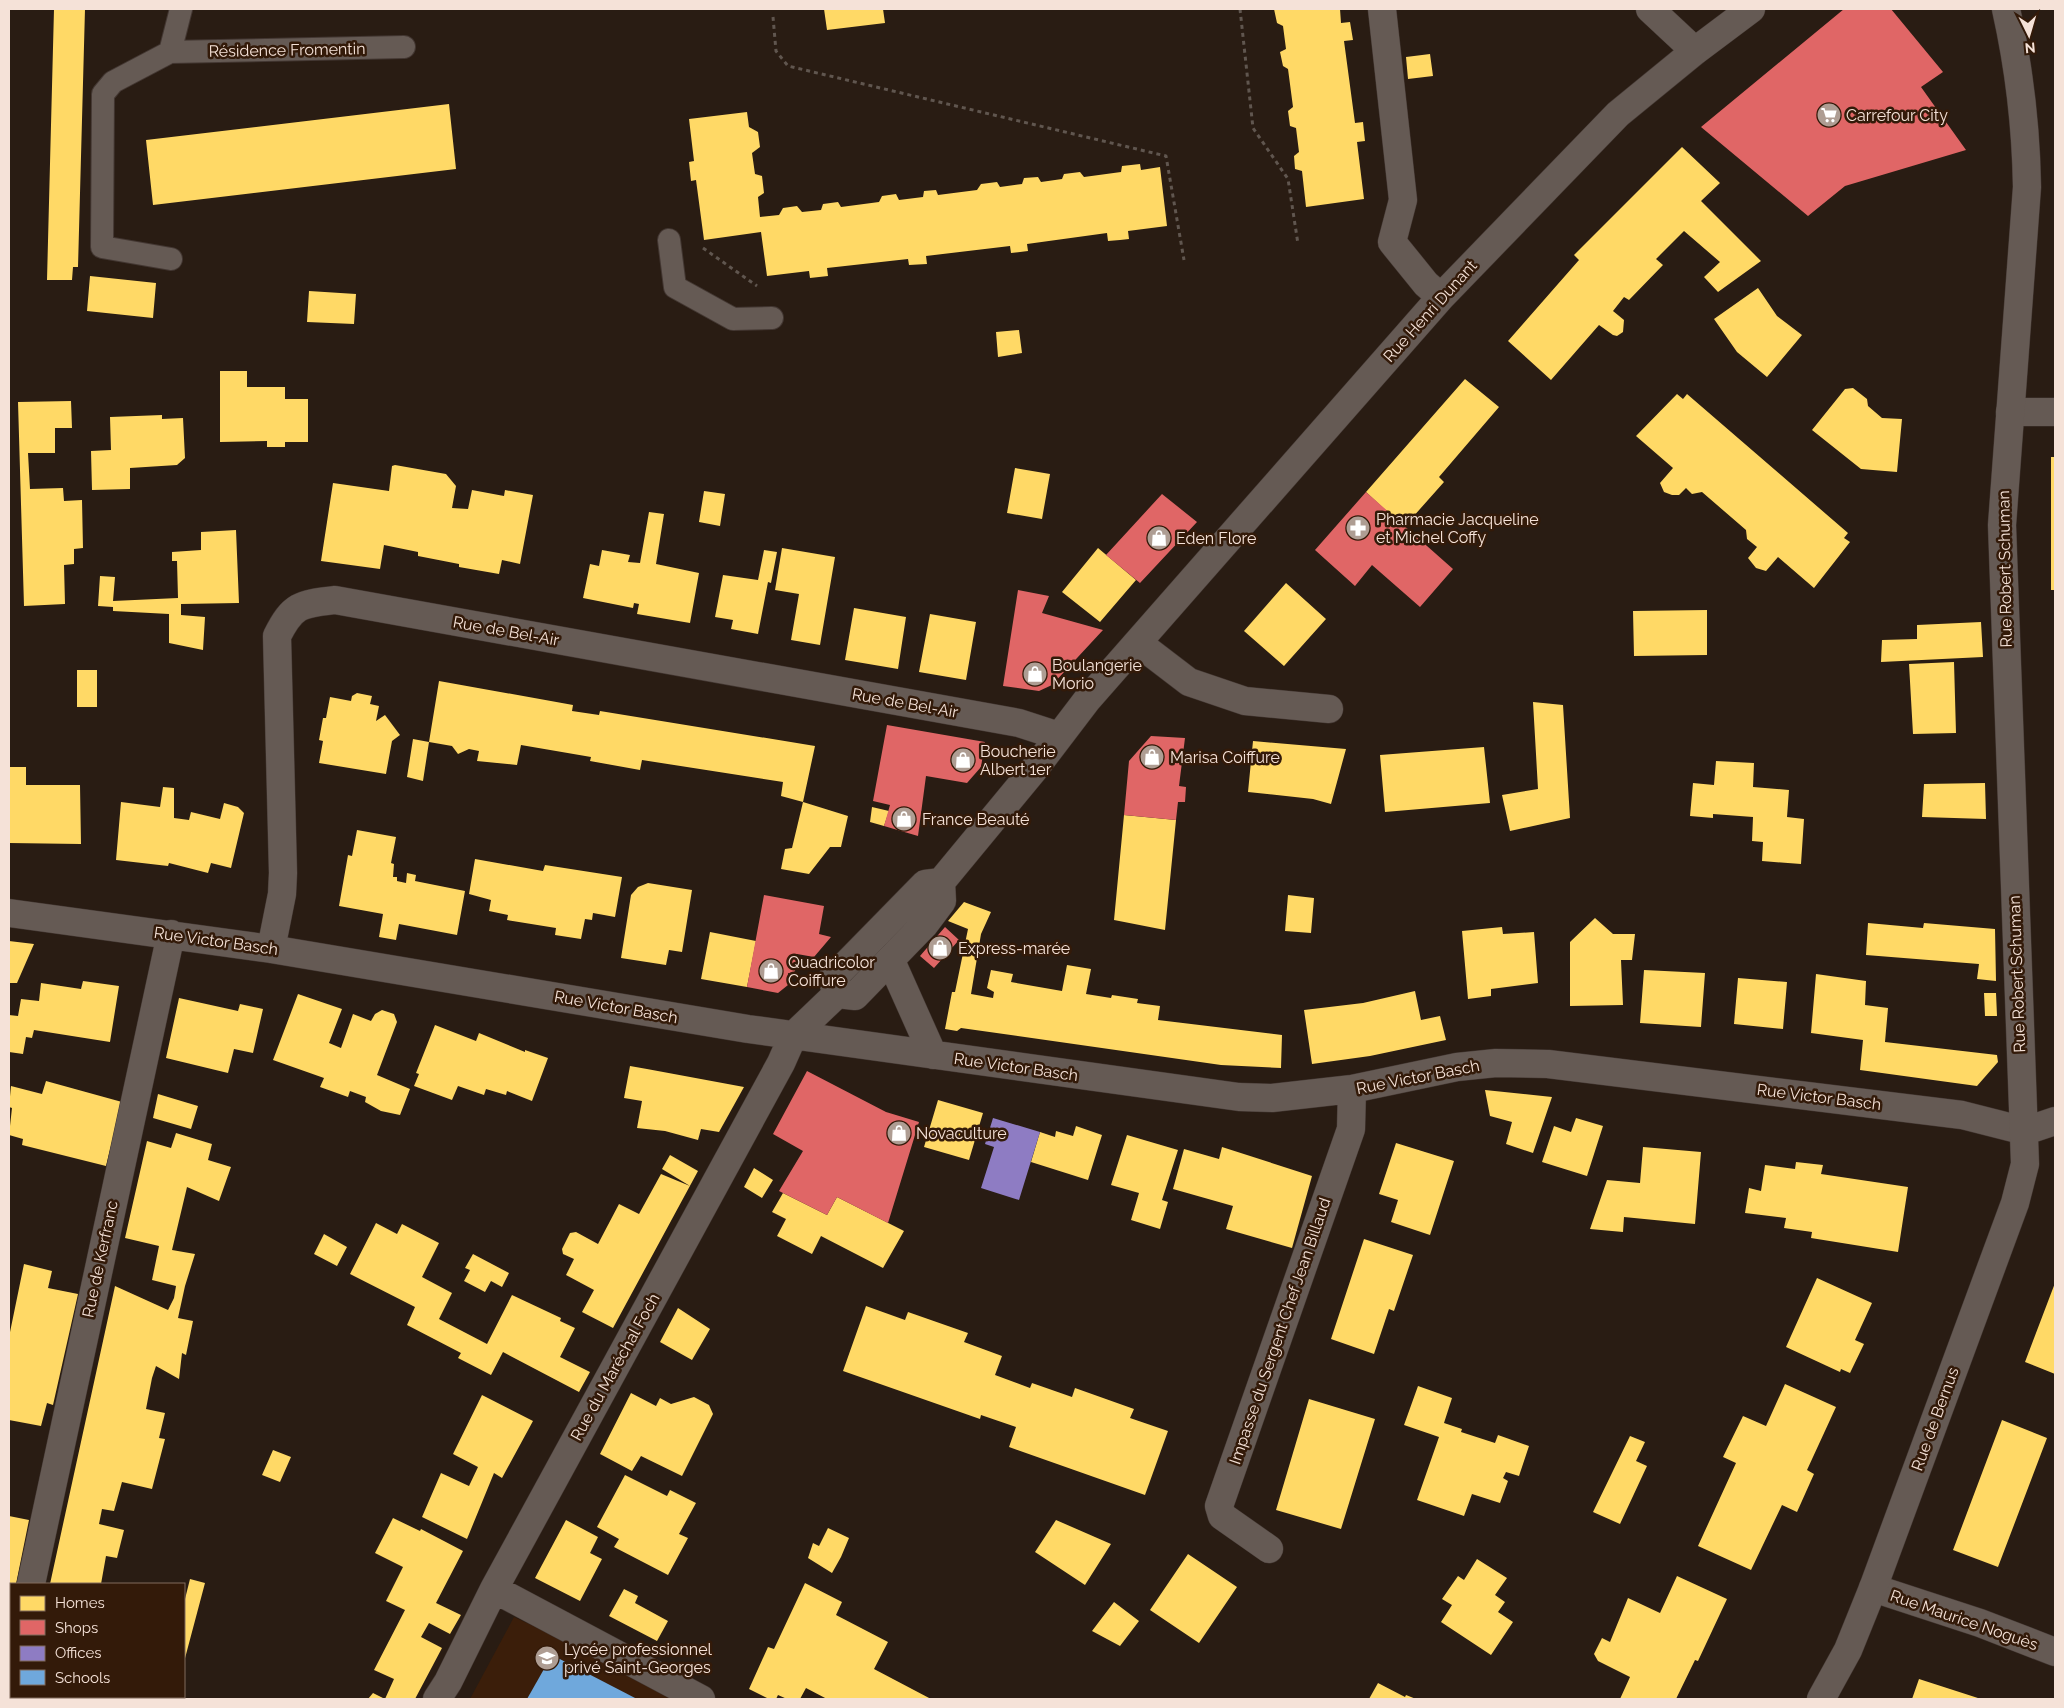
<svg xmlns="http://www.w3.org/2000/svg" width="2064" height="1708" font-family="Raleway,sans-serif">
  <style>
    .built { fill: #3b1e0a }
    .homes { fill: #ffd966 }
    .shops { fill: #e06666 }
    .offices { fill: #8e7cc3 }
    .schools { fill: #6fa8dc }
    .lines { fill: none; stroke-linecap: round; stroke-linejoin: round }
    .lane-casing { stroke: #433732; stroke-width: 24 }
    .street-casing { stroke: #433732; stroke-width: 29 }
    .secondary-casing { stroke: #433732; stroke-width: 29 }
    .path { stroke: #60564f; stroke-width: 3; stroke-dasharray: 4 4; stroke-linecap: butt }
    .lane { stroke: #655a54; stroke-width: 22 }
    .street { stroke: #655a54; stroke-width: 28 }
    .secondary { stroke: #655a54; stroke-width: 28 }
    .labels { text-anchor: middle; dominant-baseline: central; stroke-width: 5; stroke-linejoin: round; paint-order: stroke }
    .street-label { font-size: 16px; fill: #f5e2d8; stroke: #331a09 }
    .poi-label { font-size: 16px; fill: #f5e2d8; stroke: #331a09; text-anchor: start }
  </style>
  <rect width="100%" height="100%" fill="#291c13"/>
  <path class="built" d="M514,1617L690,1699H470Z"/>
  <path class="homes" d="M54,9H85L78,267H73L72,280H47Z
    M824,9H883L885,23L827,30Z
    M1274,9H1340L1341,23L1350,22L1353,40L1344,41L1355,123L1363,122L1364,132L1365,141L1357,142L1364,199L1306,207L1302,171L1295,169L1294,156L1299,152L1296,128L1290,126L1288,111L1293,107L1288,69L1283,66L1280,52L1286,49L1283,26L1277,23Z
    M1430,54L1433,76L1408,79L1406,57Z
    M449,104L456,169L153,205L146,140Z
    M747,112L749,127L758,132L760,147L752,153L755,174L762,176L764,193L758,197L760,217L779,215L783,208L797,206L802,212L821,210L823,204L838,202L841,207L879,202L882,196L896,194L899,200L923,197L924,191L936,190L938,195L977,190L981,184L997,182L1000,187L1022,184L1024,178L1038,177L1041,182L1062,179L1064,174L1080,172L1084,177L1121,172L1122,166L1140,164L1141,170L1160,167L1167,226L1128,231L1129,239L1120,240L1108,241L1107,233L1027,244L1028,251L1011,253L1010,246L926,256L927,264L909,265L908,259L827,268L828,276L810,278L809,271L767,276L761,232L704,240L696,180L691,181L689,162L694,161L689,119Z
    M1682,147L1720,183L1701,201L1761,261L1718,292L1704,277L1720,262L1684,231L1656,259L1663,265L1629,300L1624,297L1613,311L1624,320L1623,332L1617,336L1613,335L1599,325L1551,380L1508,341L1579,260L1574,255Z
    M90,276L156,283L153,318L87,311Z
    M1758,288L1777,316L1802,335L1767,377L1737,352L1714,319Z
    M309,291L356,294L354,324L307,322Z
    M1019,330L1022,353L998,357L996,332Z
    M220,371H247V387H285V399H308V442H285V447H267V441L220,442Z
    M1465,379L1499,407L1439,477L1444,482L1404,527L1366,492Z
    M1853,388L1867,399L1868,406L1882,418L1902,419L1897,472L1861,469L1812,430L1845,389Z
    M1677,394L1683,399L1687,394L1848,533L1844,538L1850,542L1814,588L1778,557L1766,571L1756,568L1748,558L1757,547L1747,539L1746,530L1702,492L1692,494L1686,488L1679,495H1672L1664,492L1660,483L1673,468L1636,436Z
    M71,401L72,428H55V453H28L30,489L63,488L64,501L82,500L83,548L74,549V564L64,565L65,604L24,606L18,402Z
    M162,415V419L183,418L185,458L177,465L130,468V489L92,490L91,451L111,450L110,417Z
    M2051,457H2055V590H2051Z
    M395,465L446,474L456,486L452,508L468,509L472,490L504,496L505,490L533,495L520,564L502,560L499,574L459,567V564L418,556V552L384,545L380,569L321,561L333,483L389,491L392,466Z
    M1015,468L1050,474L1042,519L1007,513Z
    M704,491L725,494L720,526L699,522Z
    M649,512L664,514L656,564L699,573L690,623L637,614L639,604L634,603L633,608L583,598L590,564L599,566L602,550L630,555L628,562L640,563Z
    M236,530L239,603L181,604V615L205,617L203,650L169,643V614L113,611V607L98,606L100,576L115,577L113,601L178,598L177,561H172V552L201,550V532Z
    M782,548L835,557L820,645L791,640L799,594L775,590Z
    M1098,548L1136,580L1100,622L1062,592Z
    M764,550L777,552L771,583L768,582L758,634L731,629L733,620L715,617L723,575L758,580Z
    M1286,583L1326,619L1284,666L1244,631Z
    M854,608L906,617L898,669L845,660Z
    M1707,610V655L1634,656L1633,611Z
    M930,614L976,622L966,680L919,672Z
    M1981,622L1983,657L1881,662L1882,640L1917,639V625Z
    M1954,662L1956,733L1913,734L1909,664Z
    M77,670H97V707H77Z
    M439,681L573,705L572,711L599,715L600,711L815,746L803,802L848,816L841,847H830L809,874L781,869L785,849L792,848L803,802L781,796L783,782L642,760L640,770L590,761L591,757L521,745L517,765L477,761L479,751L469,749L458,754L452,746L429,742Z
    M357,693L372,696L370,704L379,706L376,721L385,715L400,735L392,741L386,774L319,763L323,741L319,740L323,718H326L330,697L351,701L352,696Z
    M1533,702L1563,705L1570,818L1510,831L1502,795L1538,789Z
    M413,739L429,742L423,781L407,777Z
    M1253,741L1346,749L1331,804L1313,799L1248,792Z
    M1484,747L1490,803L1385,812L1380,755Z
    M1716,761L1754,763L1753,787L1789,790L1787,817L1804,819L1801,864L1762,861L1763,842L1752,841L1753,817L1713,814V818L1690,816L1693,783L1714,785Z
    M9,767H26V785H80L81,844L9,843Z
    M1985,783L1986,819L1922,817L1924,784Z
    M163,787L174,788V818L189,820L191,812L220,819L224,803L238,807L244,813L231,868L211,863L208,873L169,863L168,866L116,860L121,802L160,807Z
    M872,807L889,811L884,826L870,822Z
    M1124,815L1176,820L1165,930L1114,920Z
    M357,830L396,837L391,863L394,864L393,877H397V881L406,883L407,873L416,875L415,881L465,891L457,935L399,924L396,940L379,937L383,914L339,906L348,855L352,856Z
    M475,859L543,871L545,865L622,877L615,917L593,913L592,920L585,919L581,939L555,935L556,928L507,920L508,915L489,911L491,900L469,894Z
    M648,883L692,890L682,952L669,950L666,965L621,958L631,895L638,887Z
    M1288,895L1314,898L1311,933L1285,931Z
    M964,902L991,912L981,934L971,994L993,998L994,992L987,988L991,970L1013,974L1011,982L1062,991L1067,965L1091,969L1086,994L1111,998L1112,995L1138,999L1137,1003L1160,1006L1158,1020L1282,1035L1281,1068L1221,1065L961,1028L957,1031L945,1029L952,992H955L968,929L948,921Z
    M1595,918L1613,934H1635L1632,960H1621L1623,1005L1570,1006V942Z
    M1868,923L1923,928L1924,923L1995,929L1996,981L1977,979L1979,964L1866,955Z
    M1502,927L1503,934L1534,932L1538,983L1491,989V996L1468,999L1462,931Z
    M710,932L756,941L747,987L701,979Z
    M9,941L34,944L17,983H9Z
    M1644,970L1705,973L1701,1027L1640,1023Z
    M1816,974L1866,981L1865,1005L1888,1008L1885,1042L1997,1055L1998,1062L1977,1086L1860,1070L1863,1040L1811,1033Z
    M1738,978L1787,982L1783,1029L1734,1024Z
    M83,981L119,986L110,1042L34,1030L32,1038L26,1037L23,1054L9,1052V1015L18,1016L21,999L39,1001L41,983L81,989Z
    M1415,991L1421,1020L1440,1016L1446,1040L1370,1056L1312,1064L1304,1010L1363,1003Z
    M1984,993H1996L1997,1016H1985Z
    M298,994L342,1009L329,1043L341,1048L353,1014L371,1021L375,1014L382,1010L394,1014L397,1022L377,1075L410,1089L400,1115L381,1111L365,1102L366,1097L350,1091L348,1097L320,1087L324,1078L273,1060Z
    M179,998L238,1011L240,1004L263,1009L253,1053L234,1049L228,1073L166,1058Z
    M435,1025L476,1041L479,1033L525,1052V1050L548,1058L532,1101L507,1091L506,1095L486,1089L484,1095L458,1086L452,1100L414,1086L419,1074L416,1073Z
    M630,1066L647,1069L744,1087L719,1132L701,1129L698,1140L665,1131L637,1128L642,1101L624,1098Z
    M46,1081L122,1102L106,1166L22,1145L23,1139L9,1135L12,1108L9,1107L11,1086L42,1094Z
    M1485,1090L1552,1097L1533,1153L1506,1144L1512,1122L1490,1116Z
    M158,1094L198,1106L191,1129L153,1118Z
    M938,1100L983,1113L969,1160L924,1147Z
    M1576,1118L1603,1126L1587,1176L1542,1162L1554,1126L1571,1132Z
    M1076,1126L1102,1135L1088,1180L1031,1162L1040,1132L1055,1137L1056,1131L1073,1136Z
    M176,1133L212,1144L208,1160L231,1167L219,1201L187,1187L172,1250L195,1254L185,1286L178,1318L193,1321L186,1355L182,1353L179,1379L156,1366L152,1378L146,1409L165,1413L159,1438L165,1439L152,1489L122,1482L114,1511L102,1509L99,1524L124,1530L117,1558L106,1556L101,1584H50L115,1286L168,1310L174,1298L176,1286L152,1280L159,1246L125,1238L147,1141L171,1148Z
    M1127,1135L1178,1150L1162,1200L1168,1202L1160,1229L1131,1220L1139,1193L1111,1185Z
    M1396,1143L1454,1161L1430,1235L1391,1222L1398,1200L1379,1194Z
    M1222,1147L1312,1176L1292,1248L1226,1229L1233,1206L1173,1189L1184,1149L1219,1159Z
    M1643,1147L1701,1152L1695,1224L1624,1217L1623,1232L1590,1229L1607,1180L1640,1183Z
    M670,1155L698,1171L613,1328L582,1312L594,1290L566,1275L574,1259L563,1254L562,1249L570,1233L576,1232L598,1244L619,1204L639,1214L661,1174L690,1186L662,1169Z
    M1796,1162L1823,1165L1821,1174L1908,1187L1898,1252L1811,1238L1812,1232L1784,1228L1786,1218L1745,1213L1749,1188L1761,1191L1765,1165L1795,1169Z
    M754,1168L773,1180L762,1198L744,1187Z
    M783,1193L827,1215L837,1197L904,1231L883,1268L821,1236L812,1254L777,1236L786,1219L772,1212Z
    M376,1223L397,1234L402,1224L439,1243L422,1277L452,1293L439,1319L487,1344L512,1295L561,1318L560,1321L575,1328L560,1357L590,1372L579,1392L503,1352L491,1375L458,1358L461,1353L407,1325L415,1307L350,1274Z
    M324,1234L347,1247L337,1266L314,1254Z
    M1364,1239L1413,1255L1394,1311L1389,1309L1374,1354L1331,1339Z
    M473,1254L509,1273L502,1287L491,1281L485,1292L464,1281L470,1270L465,1268Z
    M24,1264L52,1271L48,1288L78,1294L53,1405L47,1403L41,1426L9,1420V1337Z
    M1817,1278L1872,1303L1855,1340L1864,1344L1850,1373L1841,1369L1840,1372L1786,1347Z
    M2055,1283V1374L2025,1362Z
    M866,1306L905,1320L908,1312L968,1333L964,1342L1002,1356L995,1375L1030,1388L1032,1383L1072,1397L1075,1388L1134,1409L1130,1418L1168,1431L1145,1495L1009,1447L1016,1427L981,1415L980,1419L843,1371Z
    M678,1308L710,1329L692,1360L660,1342Z
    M1785,1384L1836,1407L1807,1470L1814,1474L1797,1512L1782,1505L1751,1570L1698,1546L1736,1463L1723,1457L1743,1416L1766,1426Z
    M1418,1386L1452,1398L1444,1423L1462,1429L1461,1432L1495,1443L1498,1435L1529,1446L1519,1476L1506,1472L1503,1478L1508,1481L1500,1503L1472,1494L1464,1516L1417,1500L1439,1437L1404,1425Z
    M631,1393L656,1406L660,1398L671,1404L694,1397L709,1405L713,1414L682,1476L641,1456L632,1471L600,1454Z
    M482,1395L533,1421L502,1478L494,1473L467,1539L422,1517L441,1473L469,1486L478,1467L453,1454Z
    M1309,1399L1375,1419L1341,1529L1276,1510Z
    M2002,1420L2047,1438L1998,1567L1953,1550Z
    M1630,1436L1645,1442L1636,1461L1647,1466L1620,1524L1593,1512Z
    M273,1450L291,1457L280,1482L262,1475Z
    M625,1475L667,1496L670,1490L696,1503L679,1534L688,1538L668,1575L614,1547L619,1539L597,1527Z
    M9,1516L29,1520L16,1584H11L10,1611Z
    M393,1518L420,1531L421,1529L463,1551L436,1603L461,1615L450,1634L429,1623L421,1637L442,1648L415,1699H368L373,1693L385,1699L394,1679L374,1670L405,1610L386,1601L403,1567L375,1553Z
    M566,1520L598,1537L590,1553L602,1559L580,1601L535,1578Z
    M1056,1520L1111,1544L1085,1585L1035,1552Z
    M828,1528L849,1538L841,1557L832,1573L808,1558L813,1543L819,1546Z
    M1188,1554L1237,1587L1199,1643L1150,1610Z
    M1477,1559L1507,1578L1495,1595L1505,1602L1498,1612L1513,1622L1491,1655L1441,1622L1452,1605L1442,1599L1458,1576L1464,1580Z
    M1677,1576L1727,1599L1698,1661L1695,1660L1676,1699H1620L1630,1677L1598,1661L1594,1654L1602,1638L1610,1642L1628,1598L1660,1613Z
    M190,1579L205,1583L184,1662V1603Z
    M805,1583L842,1602L836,1615L888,1642L874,1669L931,1699H827L806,1688L800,1699H787L778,1695L776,1699H769L749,1689L768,1647L774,1649Z
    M624,1589L638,1596L635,1603L668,1621L657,1641L609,1616Z
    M1114,1602L1139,1621L1120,1646L1092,1631Z
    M1919,1679L1981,1699H1912Z
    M1378,1683L1405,1697L1406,1695L1416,1699H1369Z
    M143,1697H176L175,1699H143Z"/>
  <path class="shops" d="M1844,9H1891L1943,72L1921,87L1966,150L1845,186L1808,216L1701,127Z
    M1366,492L1453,569L1420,607L1372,565L1355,586L1315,550Z
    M1162,494L1197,522L1140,583L1106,555Z
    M1018,590L1049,596L1042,613L1103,630L1052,685L1039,691L1003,686Z
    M887,725L985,742L981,767L967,783L926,776L918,836L884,826L890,805L873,801Z
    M1151,736L1185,738L1179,786L1186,787L1185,802H1178L1176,820L1124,815L1129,761Z
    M764,895L824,906L819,934L831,937L814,957L797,954L795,971L792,974L788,973V985L778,993L747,987Z
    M945,927L959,940L934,968L920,956Z
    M807,1071L886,1112L919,1122L888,1223L837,1197L827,1215L779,1191L803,1151L773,1134Z"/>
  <path class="offices" d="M993,1118L1040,1132L1019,1200L981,1188L994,1147L985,1144Z"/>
  <path class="schools" d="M552,1655L637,1699H527Z"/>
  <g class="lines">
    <defs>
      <path id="lane" d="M170,52L404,47
        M669,240L675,287L733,319L772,318
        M171,259L102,247L103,94L113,82L170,52L181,9"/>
      <path id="street" d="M1382,9L1403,200L1392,242L1426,284L1441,297
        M1650,9L1695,51
        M2010,412H2055
        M1138,643L1189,682L1245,701L1329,709
        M9,913L271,949L748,1029L1239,1097L1272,1098L1352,1089L1457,1067L1496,1063L1548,1064L1962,1115L2025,1131
        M271,949L282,894L283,873L277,636C293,604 301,604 335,600L1019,723L1059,736
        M891,961L933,1055
        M837,994L832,979L925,884L941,882
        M1269,1549L1222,1516L1219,1506L1351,1129L1352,1089
        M31,1584L171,934
        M1873,1588L1980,1623L2055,1652
        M494,1589L701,1699
        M9,1689L11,1678
        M437,1699L448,1682L494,1589L781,1063L793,1036L837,994L855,996L924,925L942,901L941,882L1036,767L1087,700L1441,297L1618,114L1695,51L1751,9"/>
      <path id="secondary" d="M2025,1131L2055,1121
        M1821,1699L1848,1650L1873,1588L2015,1203L2025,1164L2002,525L2027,187C2026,127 2019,67 2006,9"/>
    </defs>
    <use href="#lane" class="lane-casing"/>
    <use href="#street" class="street-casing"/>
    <use href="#secondary" class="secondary-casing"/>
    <path class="path" d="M1240,9L1253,128L1288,179L1298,244
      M773,17L776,51L788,66L1166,156L1184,260
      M703,248L757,286"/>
    <use href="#lane" class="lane"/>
    <use href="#street" class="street"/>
    <use href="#secondary" class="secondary"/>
  </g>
  <defs>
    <symbol id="supermarket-disc" viewBox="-11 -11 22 22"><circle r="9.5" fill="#ae9d93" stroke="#331a09"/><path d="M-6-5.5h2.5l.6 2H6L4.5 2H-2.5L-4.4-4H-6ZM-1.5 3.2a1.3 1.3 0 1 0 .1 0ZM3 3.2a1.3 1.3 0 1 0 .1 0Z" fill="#fff"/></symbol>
    <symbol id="pharmacy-disc" viewBox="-11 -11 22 22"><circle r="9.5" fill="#ae9d93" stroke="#331a09"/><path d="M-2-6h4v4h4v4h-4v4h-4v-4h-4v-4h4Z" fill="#fff"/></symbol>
    <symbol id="shop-disc" viewBox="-11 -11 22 22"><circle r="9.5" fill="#ae9d93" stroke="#331a09"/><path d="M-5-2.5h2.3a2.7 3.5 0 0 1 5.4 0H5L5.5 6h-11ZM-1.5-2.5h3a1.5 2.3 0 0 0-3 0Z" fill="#fff"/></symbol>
    <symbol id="school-disc" viewBox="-11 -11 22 22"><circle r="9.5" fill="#ae9d93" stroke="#331a09"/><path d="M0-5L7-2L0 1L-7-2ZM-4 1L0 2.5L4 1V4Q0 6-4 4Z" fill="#fff"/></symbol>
  </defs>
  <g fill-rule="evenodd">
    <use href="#supermarket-disc" x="1815" y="101" width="28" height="28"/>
    <use href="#pharmacy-disc" x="1344" y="514" width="28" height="28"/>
    <use href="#shop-disc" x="1145" y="524" width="28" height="28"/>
    <use href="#shop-disc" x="1021" y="660" width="28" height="28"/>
    <use href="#shop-disc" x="1138" y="743" width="28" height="28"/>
    <use href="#shop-disc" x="949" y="746" width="28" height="28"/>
    <use href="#shop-disc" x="890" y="805" width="28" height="28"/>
    <use href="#shop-disc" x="926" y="934" width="28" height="28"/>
    <use href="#shop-disc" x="757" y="957" width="28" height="28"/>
    <use href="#shop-disc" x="885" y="1119" width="28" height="28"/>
    <use href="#school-disc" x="533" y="1644" width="28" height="28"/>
  </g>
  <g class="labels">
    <g class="street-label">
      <text transform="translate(287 50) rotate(-1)">Résidence Fromentin</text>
      <text transform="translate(1430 311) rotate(-48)">Rue Henri Dunant</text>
      <text transform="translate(2005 569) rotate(-91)">Rue Robert Schuman</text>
      <text transform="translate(506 631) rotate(10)">Rue de Bel-Air</text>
      <text transform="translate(905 703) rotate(10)">Rue de Bel-Air</text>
      <text transform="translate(216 941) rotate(8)">Rue Victor Basch</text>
      <text transform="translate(2017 974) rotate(-92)">Rue Robert Schuman</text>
      <text transform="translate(616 1007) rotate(10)">Rue Victor Basch</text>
      <text transform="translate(1016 1067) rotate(8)">Rue Victor Basch</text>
      <text transform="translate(1418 1077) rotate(-11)">Rue Victor Basch</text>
      <text transform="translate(1819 1097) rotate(7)">Rue Victor Basch</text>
      <text transform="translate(100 1259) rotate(-78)">Rue de Kerfranc</text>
      <text transform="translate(1280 1331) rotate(-71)">Impasse du Sergent Chef Jean Billaud</text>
      <text transform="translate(615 1367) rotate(-61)">Rue du Maréchal Foch</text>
      <text transform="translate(1935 1419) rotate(-70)">Rue de Bernus</text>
      <text transform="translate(1964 1620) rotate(19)">Rue Maurice Noguès</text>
    </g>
    <g class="poi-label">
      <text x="1846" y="115">Carrefour City</text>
      <text x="1376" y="519">Pharmacie Jacqueline<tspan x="1376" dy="18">et Michel Coffy</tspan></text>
      <text x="1176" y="538">Eden Flore</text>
      <text x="1052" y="665">Boulangerie<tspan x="1052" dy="18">Morio</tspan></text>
      <text x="980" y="751">Boucherie<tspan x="980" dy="18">Albert 1er</tspan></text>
      <text x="1170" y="757">Marisa Coiffure</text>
      <text x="922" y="819">France Beauté</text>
      <text x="958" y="948">Express-marée</text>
      <text x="788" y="962">Quadricolor<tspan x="788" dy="18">Coiffure</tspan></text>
      <text x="916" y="1133">Novaculture</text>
      <text x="564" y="1649">Lycée professionnel<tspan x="564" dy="18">privé Saint-Georges</tspan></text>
    </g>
  </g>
  <rect width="2064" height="1708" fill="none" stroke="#f5e2d8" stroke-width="20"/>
  <rect x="10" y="1583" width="175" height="115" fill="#331a09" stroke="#816a5c"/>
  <rect x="20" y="1596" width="25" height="15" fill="#ffd966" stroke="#816a5c"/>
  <text x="55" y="1608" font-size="15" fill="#f5e2d8">Homes</text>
  <rect x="20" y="1620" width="25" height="15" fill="#e06666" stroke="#816a5c"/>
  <text x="55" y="1633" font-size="15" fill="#f5e2d8">Shops</text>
  <rect x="20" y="1646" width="25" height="15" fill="#8e7cc3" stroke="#816a5c"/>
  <text x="55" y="1658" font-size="15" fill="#f5e2d8">Offices</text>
  <rect x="20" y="1670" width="25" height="15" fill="#6fa8dc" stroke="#816a5c"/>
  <text x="55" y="1683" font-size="15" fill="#f5e2d8">Schools</text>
  <g transform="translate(2029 35) rotate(175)" stroke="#331a09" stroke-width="4" paint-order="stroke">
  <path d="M0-4L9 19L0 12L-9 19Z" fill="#f5e2d8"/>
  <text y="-8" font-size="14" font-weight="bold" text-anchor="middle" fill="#f5e2d8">N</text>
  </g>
</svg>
